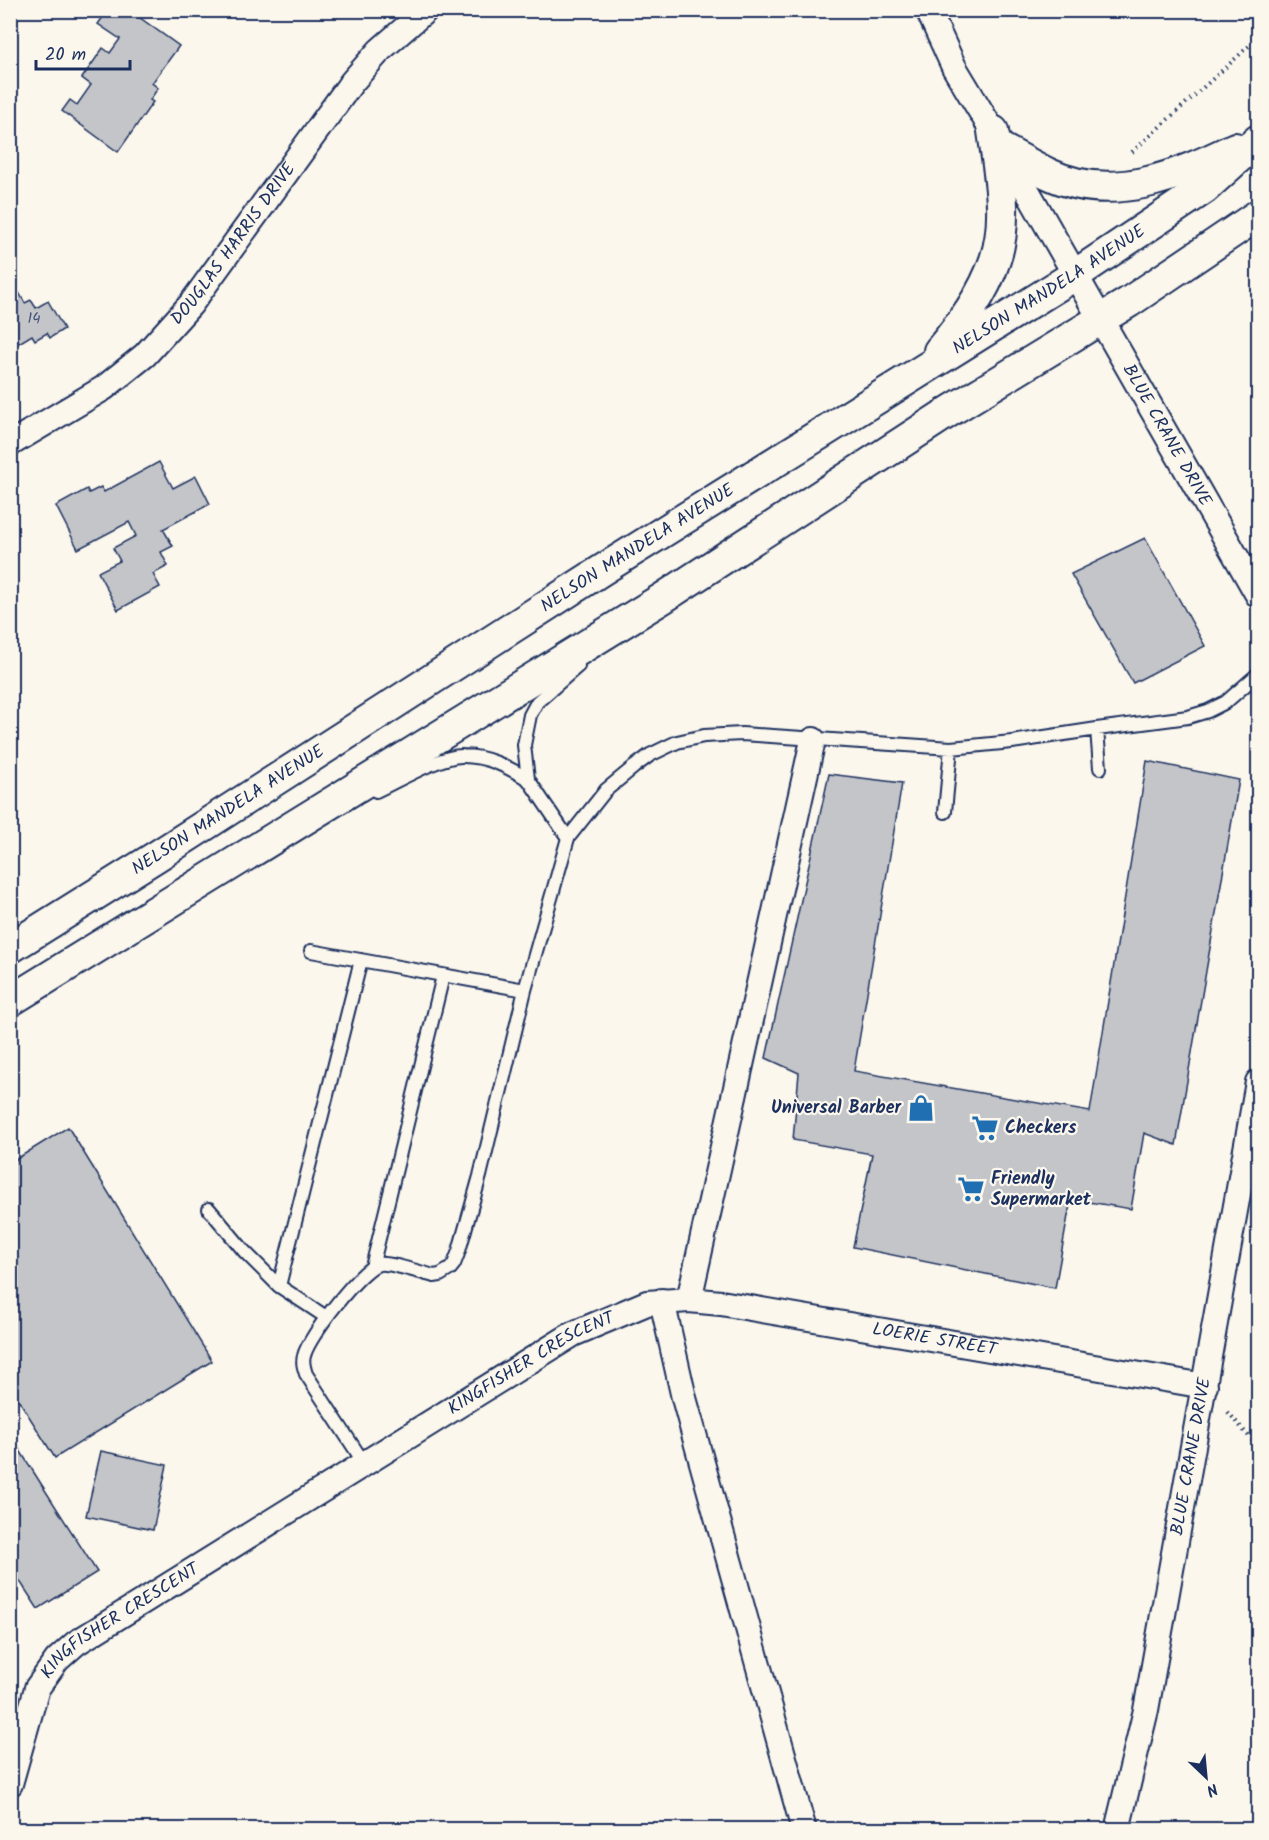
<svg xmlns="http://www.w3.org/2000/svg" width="1269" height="1840" font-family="Kalam,sans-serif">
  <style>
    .building { fill: #c3c5c9; stroke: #1b2f5e; stroke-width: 1.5 }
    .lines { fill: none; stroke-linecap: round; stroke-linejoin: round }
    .service-casing { stroke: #1b2f5e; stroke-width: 16 }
    .minor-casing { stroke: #1b2f5e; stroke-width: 28 }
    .tertiary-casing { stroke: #1b2f5e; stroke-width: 34 }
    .path { stroke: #1b2f5e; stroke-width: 4; stroke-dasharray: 1.5 4.5; stroke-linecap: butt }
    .service { stroke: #fbf7ec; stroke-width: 12 }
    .minor { stroke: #fbf7ec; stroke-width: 24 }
    .tertiary { stroke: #fbf7ec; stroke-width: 30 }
    .labels { text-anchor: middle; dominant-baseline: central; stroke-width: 4.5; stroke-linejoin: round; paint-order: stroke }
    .number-label { font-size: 15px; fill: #455479 }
    .street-label { font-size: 18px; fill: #1b2f5e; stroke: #fbf7ec }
    .poi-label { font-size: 18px; font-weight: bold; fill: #1b2f5e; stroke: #fbf7ec; text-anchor: start }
  </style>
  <rect width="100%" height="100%" fill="#fbf7ec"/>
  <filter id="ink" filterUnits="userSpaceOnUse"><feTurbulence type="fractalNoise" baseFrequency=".0167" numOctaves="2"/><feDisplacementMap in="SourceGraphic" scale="12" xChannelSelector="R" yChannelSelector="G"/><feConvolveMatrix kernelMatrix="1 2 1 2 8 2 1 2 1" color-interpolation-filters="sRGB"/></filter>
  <g filter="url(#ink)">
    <path class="building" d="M108,10H129L179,46L152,83L158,88L150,100L153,102L118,152L62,111L70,100L77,105L91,85L82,78L103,48L110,53L120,39L98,24Z
      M10,277L25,303L31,300L36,308L48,301L64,329L50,338L47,333L35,340L32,335L19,343L14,333L10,334Z
      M159,462L173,488L196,476L210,504L163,529L173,546L161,552L168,566L153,574L160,587L118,610L98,572L120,561L113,548L136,536L129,522L78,549L56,506L87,489L89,493L101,487L104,492Z
      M1145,538L1205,646L1133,683L1071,574Z
      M1147,761L1239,780L1176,1145L1144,1133L1131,1209L1071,1199L1055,1288L853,1247L872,1154L793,1140L799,1073L766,1058L829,774L902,783L854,1071L1090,1112Z
      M68,1127L212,1361L55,1458L10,1386V1163Z
      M19,1449L97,1572L38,1609L10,1566V1454Z
      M101,1451L167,1465L153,1530L86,1516Z"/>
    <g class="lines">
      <defs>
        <path id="service" d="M1097,729L1100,768
          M376,791C398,781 441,755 463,756C487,756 508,767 528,779
          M945,812L951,748
          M568,838L528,779L524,745L530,715L537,702L578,666
          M311,951L525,990
          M209,1209L245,1252L279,1286L326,1317
          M372,1267L443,976
          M279,1286L361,960
          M364,1463L306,1374C304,1368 302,1362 304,1356C308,1337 362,1267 379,1264C389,1262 422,1273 434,1276L440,1275L450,1269L454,1264L459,1251L480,1176L525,990L568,838L606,790L634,767L650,755L677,742L704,736L742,734L951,748L1012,742L1097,729L1188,717L1208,711L1226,702L1258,674"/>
        <g id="minor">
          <path id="s1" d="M928,10L954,67L1004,150L1258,595"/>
          <path id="s2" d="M10,444L104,388L145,355L191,304L352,82L380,50L426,10"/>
          <path d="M689,1300L813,740"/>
          <path d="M662,1301L684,1398L804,1830"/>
          <path id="s3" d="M10,1784L37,1688L57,1660L76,1643L573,1334L647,1303L689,1300L721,1303L1205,1386"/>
          <path id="s4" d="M1117,1830L1146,1710L1258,1082"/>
        </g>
        <g id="tertiary">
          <path d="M1004,150C1019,158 1034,167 1049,174C1113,204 1177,176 1235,148"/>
          <path d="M939,351C961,324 984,294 995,260C1009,219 999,174 993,131"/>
          <path id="s5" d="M10,948L157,856L602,570L1075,275L1205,188L1258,140"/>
          <path d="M10,1001L663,598L950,411L1129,302L1258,215"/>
        </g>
      </defs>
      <use href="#service" class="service-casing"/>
      <use href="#minor" class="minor-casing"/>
      <use href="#tertiary" class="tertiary-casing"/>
      <path class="path" d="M1132,152L1258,38
        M1228,1412L1258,1447"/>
      <use href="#service" class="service"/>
      <use href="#minor" class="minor"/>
      <use href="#tertiary" class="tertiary"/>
    </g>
  </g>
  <defs>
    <symbol id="shop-bare" viewBox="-9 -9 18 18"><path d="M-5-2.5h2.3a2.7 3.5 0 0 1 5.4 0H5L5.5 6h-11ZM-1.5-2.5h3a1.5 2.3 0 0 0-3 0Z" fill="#1f6fb2" stroke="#fbf7ec" stroke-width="2.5" paint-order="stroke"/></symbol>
    <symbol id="supermarket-bare" viewBox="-9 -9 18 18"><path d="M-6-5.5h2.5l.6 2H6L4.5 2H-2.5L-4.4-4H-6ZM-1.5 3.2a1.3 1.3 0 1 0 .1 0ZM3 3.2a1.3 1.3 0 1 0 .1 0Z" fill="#1f6fb2" stroke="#fbf7ec" stroke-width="2.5" paint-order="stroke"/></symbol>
  </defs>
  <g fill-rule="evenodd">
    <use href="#shop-bare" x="902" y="1089" width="38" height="38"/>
    <use href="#supermarket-bare" x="966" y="1109" width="38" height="38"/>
    <use href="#supermarket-bare" x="952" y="1170" width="38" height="38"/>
  </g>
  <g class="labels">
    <g class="number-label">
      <text x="34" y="319">14</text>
    </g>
    <g class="street-label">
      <text stroke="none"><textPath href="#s2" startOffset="304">DOUGLAS HARRIS DRIVE</textPath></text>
      <text stroke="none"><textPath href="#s5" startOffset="1230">NELSON MANDELA AVENUE</textPath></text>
      <text stroke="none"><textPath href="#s1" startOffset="488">BLUE CRANE DRIVE</textPath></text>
      <text stroke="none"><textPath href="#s5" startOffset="744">NELSON MANDELA AVENUE</textPath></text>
      <text stroke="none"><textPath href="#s5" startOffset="258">NELSON MANDELA AVENUE</textPath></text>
      <text stroke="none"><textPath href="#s3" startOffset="1116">LOERIE STREET</textPath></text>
      <text stroke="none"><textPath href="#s3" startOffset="694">KINGFISHER CRESCENT</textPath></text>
      <text stroke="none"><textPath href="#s4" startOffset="381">BLUE CRANE DRIVE</textPath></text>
      <text stroke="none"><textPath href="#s3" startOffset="208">KINGFISHER CRESCENT</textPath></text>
    </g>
    <g class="poi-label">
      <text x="901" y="1108" text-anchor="end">Universal Barber</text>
      <text x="1005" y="1128">Checkers</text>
      <text x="991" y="1179">Friendly<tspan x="991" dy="21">Supermarket</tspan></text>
    </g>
  </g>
  <rect width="1269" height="1840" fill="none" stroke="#fbf7ec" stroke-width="36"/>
  <rect x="18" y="18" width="1233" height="1804" fill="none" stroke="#1b2f5e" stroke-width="2" filter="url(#ink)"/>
  <g transform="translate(1206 1777) rotate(154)" stroke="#fbf7ec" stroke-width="4.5" paint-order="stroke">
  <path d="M0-4.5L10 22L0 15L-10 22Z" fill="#1b2f5e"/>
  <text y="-9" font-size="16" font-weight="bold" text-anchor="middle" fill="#1b2f5e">N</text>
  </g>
  <path d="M36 60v9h94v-9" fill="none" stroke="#1b2f5e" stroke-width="3"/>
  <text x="45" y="60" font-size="18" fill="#1b2f5e" stroke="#fbf7ec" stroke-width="4.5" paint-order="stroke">20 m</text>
</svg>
